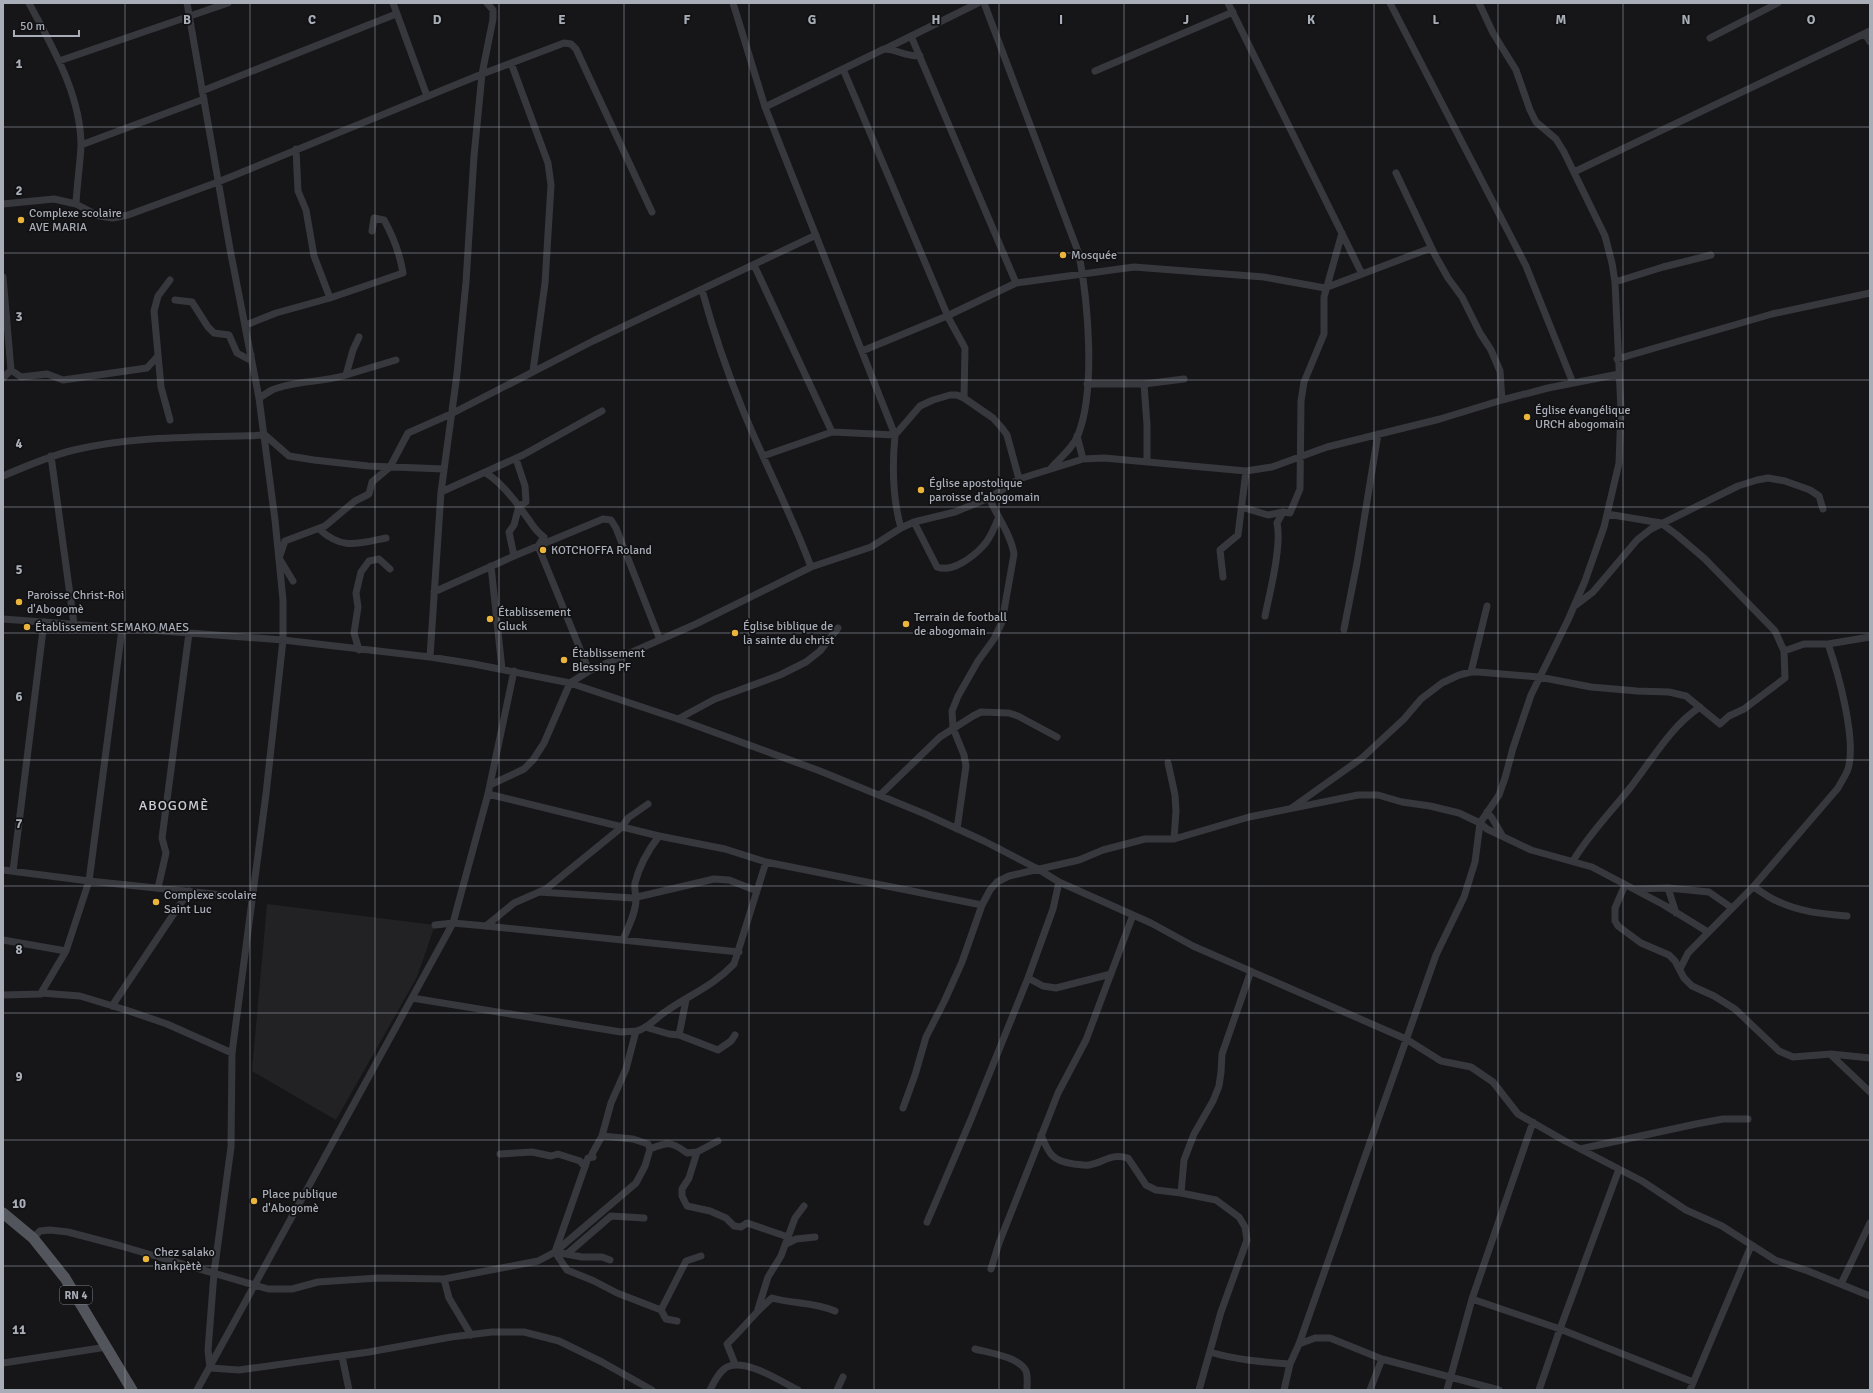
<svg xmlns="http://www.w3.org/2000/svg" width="1873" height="1393" font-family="Signika,sans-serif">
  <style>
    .built { fill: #222225 }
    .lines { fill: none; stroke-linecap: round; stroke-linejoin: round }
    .street { stroke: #37383d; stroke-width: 7 }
    .primary { stroke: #53555c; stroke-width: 11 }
    .grid { fill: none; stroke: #a8adb7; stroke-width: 1; stroke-opacity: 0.55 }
    .poi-dot { fill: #ebb43b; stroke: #111113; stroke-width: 1.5 }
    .labels { text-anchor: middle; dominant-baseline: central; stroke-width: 3.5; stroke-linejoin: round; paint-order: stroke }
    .shield { fill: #111113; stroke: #7b7e86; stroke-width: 1 }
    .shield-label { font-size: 11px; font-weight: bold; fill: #a8adb7 }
    .poi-label { font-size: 12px; fill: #a8adb7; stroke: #111113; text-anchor: start }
    .quarter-label { font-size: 14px; letter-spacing: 1px; fill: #c9ccd3; stroke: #111113 }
    .grid-label { font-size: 13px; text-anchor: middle; font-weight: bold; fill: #a8adb7; stroke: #111113; stroke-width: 3.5; stroke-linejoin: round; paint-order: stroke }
  </style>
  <rect width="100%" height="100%" fill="#161618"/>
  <path class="built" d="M267,904L435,925L417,977L336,1120L252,1071Z"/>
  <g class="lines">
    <path class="street" d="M29,3C52,47 81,94 81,146C80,165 77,184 76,204
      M187,3L230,249L259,398L275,520L283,600V640L266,794L232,1053L231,1147L214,1273L208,1350L210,1368L239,1370L369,1352L451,1337L492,1332H524L559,1341L602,1362L652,1390
      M393,3L427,96
      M733,3L765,107L895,435L832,432L763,456
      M984,3L1079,254C1088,302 1096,390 1078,435C1073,448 1060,458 1051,468
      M1228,3L1362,274
      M1390,3L1526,266L1573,383
      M1865,34L1870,42
      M911,36L1016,283
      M1710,38L1778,3
      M885,49L978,3
      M59,61L228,3
      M511,63L548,163L551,185L545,283L533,371
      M843,69L949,319L965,348L964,398
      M1095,71L1233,12
      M202,91L396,14
      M765,107L884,49C896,49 907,57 920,56
      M81,145L204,99
      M296,149L298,191L306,210L314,256L330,298
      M1574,172L1870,31
      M1396,173L1435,255L1448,278L1462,297L1480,333L1491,350L1500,371L1502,400
      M3,204L54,199L76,204L99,216L113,218L128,215L218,182L482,74L564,43L571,44L576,49L652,212
      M754,265L832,432
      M3,277L11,370L3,378
      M1615,282L1663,267L1711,255
      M702,290C713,330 726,369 742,408C764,462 791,513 811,567
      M175,300L192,302L208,327L214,333L229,335L237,353L248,359L251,355
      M246,325L276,313L330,298L403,273C400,255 393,236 384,220L374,218L372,231
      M862,351L947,316L1016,283L1134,267L1264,277L1325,288L1431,248
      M1617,359L1772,314L1870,293
      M11,370L21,377L47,374L63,380L147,368L157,357
      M346,375L396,360
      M1087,384H1144L1184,379
      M1144,384L1147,425V462
      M259,398C263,396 268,392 272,390C295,380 322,383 346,375L353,350L359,337
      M170,420L161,387L154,311L158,296L170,280
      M1077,436L1083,459
      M51,456L74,624
      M486,473C502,483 515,500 526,516C533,525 534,530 544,537L538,546
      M3,476C26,466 50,456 74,450C136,435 202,438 265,435L289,456L314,460L368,466L444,469
      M441,492L523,455L602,411
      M1241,507L1268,515L1283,512L1290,513L1300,489L1301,401L1304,382L1324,334V297L1342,233
      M1607,514L1661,523L1677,535L1705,559L1775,631L1784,651L1804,644H1828L1870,637
      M914,522L937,567C952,573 973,557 983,546C990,539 994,528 998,519
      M901,528C892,497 892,467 895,435L920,406L933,400L950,395H957L964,398L993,418L1002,428L1007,435L1019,479
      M319,529C342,550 357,544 386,538
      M538,546L589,671
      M514,556L509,532L514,525L519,506L526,502L525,486L516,459
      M491,566L502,669
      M1223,577L1220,550L1238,535L1246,471
      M293,581L279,558L285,541L325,526L355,501L369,494L372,482L390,467L408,433L451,414L593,341L816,235
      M434,592L514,556L603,519L611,520L616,528L660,640
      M1576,605L1593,592L1637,540L1651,529L1738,486L1757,480L1768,478L1785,481L1810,490L1819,496L1823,509
      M1265,616C1270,592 1282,545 1277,523L1283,512
      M3,619L283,640L430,657L474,664L570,683L678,719L820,771L925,814L984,841L1038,869L1059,882L1151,923L1193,946L1406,1039L1441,1061L1471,1067L1493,1082L1518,1114L1565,1141L1642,1181L1686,1210L1722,1226L1775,1260L1808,1271L1870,1296
      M1344,629L1357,563L1378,434
      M359,650L354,633L358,607L356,593L361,572L369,561L379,559L390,569
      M430,657L441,492L457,374L466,282L474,156L482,74L493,19V10L487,3
      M1471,672L1487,606
      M678,719L715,699L780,675L806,662L820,651L838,628
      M1168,763L1175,795L1176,811L1174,839
      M490,785L524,769L533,760L544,743L570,683L589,671L696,624L811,567L871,547L901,528L914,522L955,512L989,498L1019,479L1083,459L1104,458L1246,471L1272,467L1327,447L1440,419L1502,400L1548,388L1619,374
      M488,794L659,836L725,849L766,862L982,905
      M880,795L940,737L973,716L981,712L1009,713L1018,716L1057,737
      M1293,807L1362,758L1404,719L1421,699L1442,683L1459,675L1471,672H1478L1539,677L1591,687L1637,691L1669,692L1686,696L1720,724L1729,716L1744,709L1785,678L1784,651
      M1487,812L1492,818L1502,835
      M957,829L966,766L964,755L953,728L952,711L958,696L978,661L994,639L1002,622L1014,554C1011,535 997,516 989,498
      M1573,861C1589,834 1611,812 1630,788C1652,760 1671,726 1700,707
      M3,870L89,881L252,898
      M13,871L44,622
      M1625,885L1615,908V921L1618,926L1641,943L1669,955L1675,961L1684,978L1692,986L1714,996L1735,1009L1779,1051L1793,1057L1831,1054L1870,1058
      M1753,887C1761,891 1769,898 1777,901C1799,912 1823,914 1847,916
      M158,888L166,853L162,838L189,633
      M1668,888L1676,913
      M1634,889L1668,888L1709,892L1732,908
      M539,892L633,898L714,879L729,880L757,891
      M435,925L453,923L486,926L739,952
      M486,926L514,903L546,889L622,827L628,818L648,804
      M3,940L66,951
      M623,940C628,927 636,913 636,899C636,893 634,890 635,883C639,867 649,849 659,836
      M1680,969L1688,953L1753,887L1838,788C1841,782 1846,775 1848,769C1857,740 1838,672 1828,644
      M1028,978L1043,986L1056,988L1111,974
      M41,993L66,951L89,881L122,629
      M3,995L41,994V993L80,996L126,1010L167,1024L232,1053
      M412,998L621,1032C626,1031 632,1032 637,1031C648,1028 656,1018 665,1012C689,995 713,986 734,964L766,862
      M112,1006L189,891
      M645,1027L669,1034L679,1035L686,1000
      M679,1035L718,1050L731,1041L735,1035
      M1831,1055L1870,1092
      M903,1108L915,1075L926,1037L944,1002L962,962L982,905L990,890L997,882L1009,876L1079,860L1103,850L1145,839H1174L1249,817L1358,795H1378L1402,802L1430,806L1459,813L1480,823L1487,829L1531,850L1592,867L1664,905L1708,932
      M1041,1135C1049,1154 1052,1161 1074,1164C1078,1164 1084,1166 1089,1165C1105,1162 1110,1153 1128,1158L1146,1185L1156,1190L1181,1193L1216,1200L1239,1217L1245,1227L1247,1240L1221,1312L1199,1390
      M650,1149C668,1142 671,1141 687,1153L697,1152L689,1178L682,1189V1196L687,1206L710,1211L726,1218L734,1226L741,1227L747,1223L788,1237
      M1580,1149L1696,1124L1723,1119H1748
      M697,1152L718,1141
      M500,1154L532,1152L551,1156L558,1154L580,1161L585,1167
      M1181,1193L1184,1160L1194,1134L1213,1101L1219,1086L1221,1072L1222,1054L1251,971
      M927,1222L971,1119L1028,978L1053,909L1059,882
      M33,1238L40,1231L50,1230L68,1232L121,1246L268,1289H292L318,1282L378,1278L444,1279L538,1261L555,1252L636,1183L645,1166L650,1149L648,1144L633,1139L602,1136L611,1103L626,1069L636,1031
      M786,1244L796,1239L815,1237
      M555,1252L588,1158L593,1157L592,1154L602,1136
      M567,1254L611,1216L644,1218
      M610,1260L602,1257H582L555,1252L567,1270L594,1281L617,1293L661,1310L686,1261L701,1256
      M991,1269L999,1243L1033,1157L1058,1093L1086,1040L1133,915
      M444,1279L449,1298L471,1335
      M1841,1284L1870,1223
      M1472,1299L1560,1329L1693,1382
      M758,1309L768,1277L781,1256L795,1218L804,1206
      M661,1310L666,1319L677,1321
      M1299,1344L1315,1338H1330L1382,1359L1499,1390
      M975,1349C990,1353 1019,1357 1026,1371C1028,1376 1027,1385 1027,1390
      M1210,1352C1236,1360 1263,1362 1290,1364
      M342,1356L349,1390
      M3,1363L107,1347
      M735,1364L727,1344C743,1329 755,1312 772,1298C793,1304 815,1302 835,1311
      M197,1390L453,923L488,794L514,671
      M710,1390C714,1382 717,1375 724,1369C741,1355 780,1381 798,1390
      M837,1390L843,1377
      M1284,1390L1290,1364L1299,1344L1436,955L1464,897L1475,862L1480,823L1499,795L1505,778L1513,748L1531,695L1568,620L1585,581L1604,527L1619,463L1621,410L1615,282L1612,263L1605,236L1564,152L1556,139L1536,122L1530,110L1516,70L1493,33L1479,3
      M1370,1390L1382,1359
      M1447,1390L1472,1299L1533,1122
      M1539,1390L1560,1329L1619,1169
      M1690,1390L1751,1246"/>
    <path class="primary" d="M3,1213L33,1238L65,1278L132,1390"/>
  </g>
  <path class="grid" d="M125,3V1390M250,3V1390M375,3V1390M499,3V1390M624,3V1390M749,3V1390M874,3V1390M999,3V1390M1124,3V1390M1249,3V1390M1374,3V1390M1498,3V1390M1623,3V1390M1748,3V1390M3,127H1870M3,253H1870M3,380H1870M3,507H1870M3,633H1870M3,760H1870M3,886H1870M3,1013H1870M3,1140H1870M3,1266H1870"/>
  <g class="poi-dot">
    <circle cx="21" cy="220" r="4"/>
    <circle cx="1063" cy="255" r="4"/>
    <circle cx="1527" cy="417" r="4"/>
    <circle cx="921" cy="490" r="4"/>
    <circle cx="543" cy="550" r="4"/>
    <circle cx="19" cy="602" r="4"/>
    <circle cx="490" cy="619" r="4"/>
    <circle cx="906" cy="624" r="4"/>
    <circle cx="27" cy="627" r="4"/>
    <circle cx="735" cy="633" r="4"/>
    <circle cx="564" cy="660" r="4"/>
    <circle cx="156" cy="902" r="4"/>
    <circle cx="254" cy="1201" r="4"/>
    <circle cx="146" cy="1259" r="4"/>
  </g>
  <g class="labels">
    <rect class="shield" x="60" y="1286" width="32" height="18" rx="3"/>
    <g class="shield-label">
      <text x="76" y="1295">RN 4</text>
    </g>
    <g class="poi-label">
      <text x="29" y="213">Complexe scolaire<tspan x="29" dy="14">AVE MARIA</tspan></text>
      <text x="1071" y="255">Mosquée</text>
      <text x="1535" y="410">Église évangélique<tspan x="1535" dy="14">URCH abogomain</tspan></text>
      <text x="929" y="483">Église apostolique<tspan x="929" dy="14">paroisse d'abogomain</tspan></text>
      <text x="551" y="550">KOTCHOFFA Roland</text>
      <text x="27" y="595">Paroisse Christ-Roi<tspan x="27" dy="14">d'Abogomè</tspan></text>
      <text x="498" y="612">Établissement<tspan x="498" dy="14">Gluck</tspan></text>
      <text x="914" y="617">Terrain de football<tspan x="914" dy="14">de abogomain</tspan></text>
      <text x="743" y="626">Église biblique de<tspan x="743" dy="14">la sainte du christ</tspan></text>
      <text x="35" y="627">Établissement SEMAKO MAES</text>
      <text x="572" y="653">Établissement<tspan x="572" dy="14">Blessing PF</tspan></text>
      <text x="164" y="895">Complexe scolaire<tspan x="164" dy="14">Saint Luc</tspan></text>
      <text x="262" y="1194">Place publique<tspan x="262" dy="14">d'Abogomè</tspan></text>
      <text x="154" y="1252">Chez salako<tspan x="154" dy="14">hankpètè</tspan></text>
    </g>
    <g class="quarter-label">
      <text x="174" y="805">ABOGOMÈ</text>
    </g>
  </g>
  <g class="grid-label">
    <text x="187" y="24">B</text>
    <text x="312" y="24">C</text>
    <text x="437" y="24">D</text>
    <text x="562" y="24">E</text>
    <text x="687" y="24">F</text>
    <text x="812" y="24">G</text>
    <text x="936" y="24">H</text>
    <text x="1061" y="24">I</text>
    <text x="1186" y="24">J</text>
    <text x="1311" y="24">K</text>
    <text x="1436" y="24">L</text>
    <text x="1561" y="24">M</text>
    <text x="1686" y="24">N</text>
    <text x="1811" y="24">O</text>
    <text x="19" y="68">1</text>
    <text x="19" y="195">2</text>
    <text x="19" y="321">3</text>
    <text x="19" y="448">4</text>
    <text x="19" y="574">5</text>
    <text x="19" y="701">6</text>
    <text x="19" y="828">7</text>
    <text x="19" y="954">8</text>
    <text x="19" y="1081">9</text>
    <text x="19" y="1208">10</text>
    <text x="19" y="1334">11</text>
  </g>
  <rect width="1873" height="1393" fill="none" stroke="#a8adb7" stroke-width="8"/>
  <path d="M14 30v6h65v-6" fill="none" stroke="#a8adb7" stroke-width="2"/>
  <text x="20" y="30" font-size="12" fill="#a8adb7" stroke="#111113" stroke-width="3" paint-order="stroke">50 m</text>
</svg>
